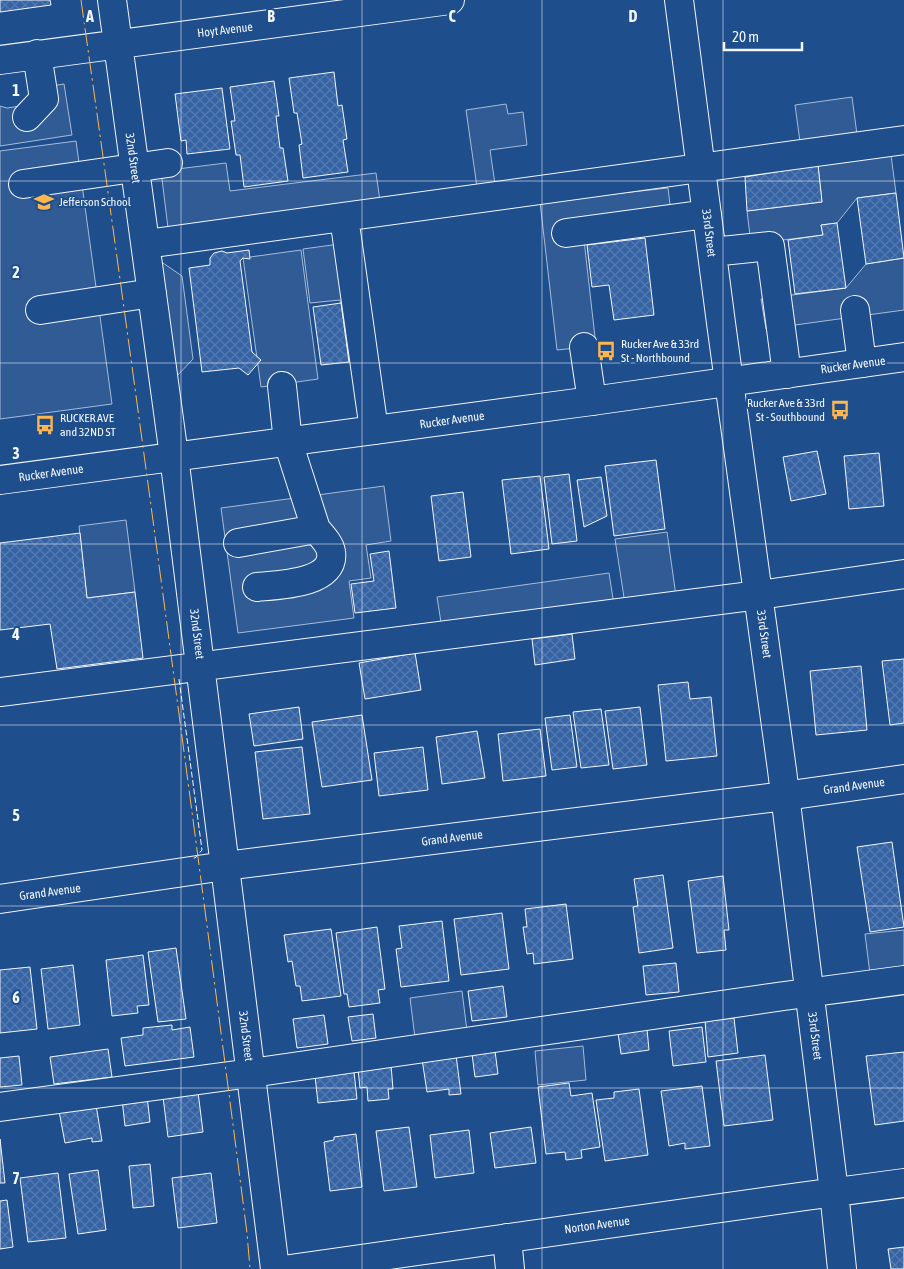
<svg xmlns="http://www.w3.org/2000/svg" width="904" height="1269" font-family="'Asap Condensed',sans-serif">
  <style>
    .parking { fill: #305b95; stroke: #a8bbd7 }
    .building { fill: url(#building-cross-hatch); stroke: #f2f6ff }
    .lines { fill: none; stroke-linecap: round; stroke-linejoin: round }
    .minor-casing { stroke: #f2f6ff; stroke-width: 30 }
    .major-casing { stroke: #f2f6ff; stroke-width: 30 }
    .minor { stroke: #1f4e8c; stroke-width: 28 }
    .major { stroke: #1f4e8c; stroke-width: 28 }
    .fence { stroke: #f2f6ff; stroke-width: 1; stroke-dasharray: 6 2.5; stroke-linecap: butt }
    .power { stroke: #ffb74d; stroke-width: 1; stroke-dasharray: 18 4 2.5 4; stroke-linecap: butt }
    .grid { fill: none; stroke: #f2f6ff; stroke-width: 1; stroke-opacity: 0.55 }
    .labels { text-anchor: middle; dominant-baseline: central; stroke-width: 4; stroke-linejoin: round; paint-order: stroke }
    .street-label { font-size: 12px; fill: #f2f6ff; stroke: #1f4e8c }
    .poi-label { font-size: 12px; fill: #f2f6ff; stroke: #1f4e8c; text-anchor: start }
    .grid-label { font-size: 16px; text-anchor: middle; font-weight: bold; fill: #f2f6ff; stroke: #1f4e8c; stroke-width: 4; stroke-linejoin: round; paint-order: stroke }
  </style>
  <defs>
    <pattern id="building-cross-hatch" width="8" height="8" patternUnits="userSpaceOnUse" patternTransform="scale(1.25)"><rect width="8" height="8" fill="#3563a3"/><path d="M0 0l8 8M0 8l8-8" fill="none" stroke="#537ab1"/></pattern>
  </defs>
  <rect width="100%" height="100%" fill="#1f4e8c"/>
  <path class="parking" d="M64,84L72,135L0,146V106L7,108L34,104L32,89Z
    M852,97L858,142L801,149L795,105Z
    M506,104L508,114L523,112L527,145L490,150L495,184L477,187L466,110Z
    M76,141L112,404L0,419V151Z
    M891,155L896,193L857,198L837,223L821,225L823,235L751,244L747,211L822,202L818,165Z
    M226,163L230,191L376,173L380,201L168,228L161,171Z
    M668,188L673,230L584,240L596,346L557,350L540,202Z
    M354,242L370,359L349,362L340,300L310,303L303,249Z
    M301,250L318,379L261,387L243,258Z
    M904,258V310L766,329L761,299L846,288L866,264Z
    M160,261L182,276L193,359L176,377Z
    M384,486L391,541L366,545L371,578L349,581L354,618L238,633L221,508Z
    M126,520L135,592L87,598L79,526Z
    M667,532L676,596L625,604L615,539Z
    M609,573L614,605L442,629L437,597Z
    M904,930V970L870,974L865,934Z
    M462,991L467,1031L415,1038L410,998Z
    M583,1046L586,1080L538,1085L535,1051Z"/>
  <path class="building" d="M0,0H50L51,5L0,12Z
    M334,72L338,106L342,105L347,139L343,140L348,172L303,178L299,145L302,144L297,113H294L289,78Z
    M274,81L279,116H276L280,148H283L288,181L244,187L240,155H236L231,121H235L230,87Z
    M222,88L230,149L187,154L186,140L181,141L175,94Z
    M818,165L822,202L747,211L745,177Z
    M896,193L904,258L866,264L857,198Z
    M837,223L846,288L795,294L788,240L823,235L821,225Z
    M645,238L654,315L614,320L609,285L592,287L587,245Z
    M249,250L250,259L243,258L240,261L252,352L261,360L248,375L239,368L202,372L189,268L210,265V258L214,253L222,251L227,253Z
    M341,303L349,362L321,365L313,307Z
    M817,451L826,494L791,501L783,457Z
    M879,453L884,506L849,509L844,456Z
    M656,460L665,529L614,536L605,466Z
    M569,474L577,541L552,544L544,477Z
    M540,476L549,549L511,554L502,480Z
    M601,477L607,516L584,527L577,480Z
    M463,492L471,557L439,561L431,496Z
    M80,533L87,598L135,592L143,658L57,669L50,624L0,630V543Z
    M389,551L396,608L355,613L351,584L374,581L370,554Z
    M572,634L575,659L535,665L532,639Z
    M415,653L421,690L365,699L359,663Z
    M904,659V723L890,725L882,661Z
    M861,666L867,730L816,735L810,671Z
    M688,682L690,699L711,697L717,756L666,761L658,685Z
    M299,707L303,739L254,746L249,714Z
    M640,707L647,765L613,769L605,711Z
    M601,709L609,765L581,768L573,712Z
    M362,715L372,780L322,787L312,722Z
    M570,715L577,767L552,770L545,718Z
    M540,729L546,776L503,781L498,734Z
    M477,731L485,778L442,784L436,737Z
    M302,747L310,814L263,819L255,752Z
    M423,747L428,790L379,796L374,753Z
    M892,842L904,927L870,932L857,847Z
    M663,875L673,948L639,953L633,907L638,906L634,879Z
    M723,876L729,930H724L726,950L697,953L688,881Z
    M566,904L573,959L534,964L533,953L527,954L523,927H527L525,909Z
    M502,913L509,969L461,975L454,919Z
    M442,921L449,981L401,987L396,949L402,948L399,926Z
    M377,927L385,989L378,990L380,1003L349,1007L347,994H344L336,933Z
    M331,929L341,996L302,1001L300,986H296L292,961L288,962L284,935Z
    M176,948L186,1019L158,1022L148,952Z
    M143,955L149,1005L137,1006L138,1013L112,1016L106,960Z
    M676,963L679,992L646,995L643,966Z
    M73,965L80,1025L48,1029L41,969Z
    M30,967L37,1029L0,1033V970Z
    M503,986L507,1017L472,1021L468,991Z
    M373,1014L376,1038L352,1041L348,1017Z
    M324,1015L328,1044L297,1048L293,1019Z
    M734,1018L738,1053L708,1057L705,1021Z
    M172,1025V1030L190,1027L194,1057L125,1066L121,1038L143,1035V1028Z
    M702,1027L706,1062L673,1066L669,1031Z
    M647,1029L649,1050L621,1054L618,1033Z
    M108,1049L112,1077L54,1084L50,1057Z
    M495,1051L498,1074L475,1077L472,1054Z
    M904,1052V1121L875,1125L866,1056Z
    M456,1055L461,1094L449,1095V1089L427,1092L422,1059Z
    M765,1055L773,1120L724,1126L716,1061Z
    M19,1056L22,1085L0,1087V1058Z
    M391,1065L393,1089H388L389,1099L368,1101L367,1087L360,1088L358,1069Z
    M354,1072L357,1099L318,1103L315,1076Z
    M569,1083L571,1096L592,1093L600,1147L581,1150L582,1158L566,1160L565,1152L546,1154L538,1087Z
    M702,1086L710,1146L685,1149V1143L669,1146L661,1091Z
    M639,1089L648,1155L605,1161L596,1100L614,1098V1092Z
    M198,1092L203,1132L168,1137L163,1097Z
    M147,1096L150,1122L125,1126L122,1099Z
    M96,1105L102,1141L92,1142V1138L65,1143L59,1111Z
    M409,1127L417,1187L384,1191L376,1131Z
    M531,1127L536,1163L495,1168L490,1133Z
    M469,1130L474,1173L435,1178L430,1135Z
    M356,1134L362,1187L330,1191L324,1142L334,1140V1137Z
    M0,1139L5,1183H0Z
    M150,1164L154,1206L133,1208L129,1166Z
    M98,1170L106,1230L78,1234L69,1174Z
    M58,1173L66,1238L28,1242L20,1178Z
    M211,1173L217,1223L178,1228L172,1178Z
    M7,1200L13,1247L0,1249V1201Z
    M904,1247V1269H891L888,1249Z"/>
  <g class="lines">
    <defs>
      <path id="minor" d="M112,0L174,456L275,1269
        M679,0L721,323L782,770L834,1192L842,1269
        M0,60L450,0
        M27,117L44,99L37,54
        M23,184L168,163
        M344,217L374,430
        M566,233L707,214
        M146,244L904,140
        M712,252L770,246L787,374
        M40,310L152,293
        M855,310L862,363
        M584,347L592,401
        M238,543L316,529L288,442L282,386
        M257,587C278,585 336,584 331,552C330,544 321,535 316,529
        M0,692L759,595L904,574
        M0,899L225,866L785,796L904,779
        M0,1107L251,1073L784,996L904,980
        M507,1238L510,1269
        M290,1269L806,1196L904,1183"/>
      <path id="major" d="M0,480L592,401L904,357"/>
    </defs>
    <use href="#minor" class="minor-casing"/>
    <use href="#major" class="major-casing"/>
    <use href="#minor" class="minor"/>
    <use href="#major" class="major"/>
    <path class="fence" d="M179,679L202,850L195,858H193"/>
    <path class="power" d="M81,0C139,410 194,822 247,1233L250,1269"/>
  </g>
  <path class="grid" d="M181,0V1269M362,0V1269M542,0V1269M723,0V1269M0,181H904M0,363H904M0,544H904M0,725H904M0,906H904M0,1088H904"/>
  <defs>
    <symbol id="school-bare" viewBox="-9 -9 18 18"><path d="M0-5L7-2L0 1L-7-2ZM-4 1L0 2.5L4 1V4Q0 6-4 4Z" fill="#ffb74d" stroke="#1f4e8c" stroke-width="2.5" paint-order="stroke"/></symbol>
    <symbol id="bus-bare" viewBox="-9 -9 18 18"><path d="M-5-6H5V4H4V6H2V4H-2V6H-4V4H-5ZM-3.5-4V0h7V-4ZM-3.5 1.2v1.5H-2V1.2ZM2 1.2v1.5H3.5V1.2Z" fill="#ffb74d" stroke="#1f4e8c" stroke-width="2.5" paint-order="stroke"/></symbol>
  </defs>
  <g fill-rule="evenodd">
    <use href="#school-bare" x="30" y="188" width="28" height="28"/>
    <use href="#bus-bare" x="592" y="337" width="28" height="28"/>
    <use href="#bus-bare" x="826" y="396" width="28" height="28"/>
    <use href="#bus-bare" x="31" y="411" width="28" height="28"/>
  </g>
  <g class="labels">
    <g class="street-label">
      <text transform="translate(225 30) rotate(-7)">Hoyt Avenue</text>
      <text transform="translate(133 158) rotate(82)">32nd Street</text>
      <text transform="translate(709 233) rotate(83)">33rd Street</text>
      <text transform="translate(853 365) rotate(-8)">Rucker Avenue</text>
      <text transform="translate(452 420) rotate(-8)">Rucker Avenue</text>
      <text transform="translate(51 473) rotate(-8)">Rucker Avenue</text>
      <text transform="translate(197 634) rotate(83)">32nd Street</text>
      <text transform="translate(764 634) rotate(82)">33rd Street</text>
      <text transform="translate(854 786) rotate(-8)">Grand Avenue</text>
      <text transform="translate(452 838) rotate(-7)">Grand Avenue</text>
      <text transform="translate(50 892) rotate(-8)">Grand Avenue</text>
      <text transform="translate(246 1036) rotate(83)">32nd Street</text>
      <text transform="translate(815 1036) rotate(83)">33rd Street</text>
      <text transform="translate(597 1225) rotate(-8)">Norton Avenue</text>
    </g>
    <g class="poi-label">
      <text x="59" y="202">Jefferson School</text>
      <text x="621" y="344">Rucker Ave &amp; 33rd<tspan x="621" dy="14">St - Northbound</tspan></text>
      <text x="825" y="403" text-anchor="end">Rucker Ave &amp; 33rd<tspan x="825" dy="14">St - Southbound</tspan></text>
      <text x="60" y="418">RUCKER AVE<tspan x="60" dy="14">and 32ND ST</tspan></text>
    </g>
  </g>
  <g class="grid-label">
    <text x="90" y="22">A</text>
    <text x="271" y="22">B</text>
    <text x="452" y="22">C</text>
    <text x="633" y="22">D</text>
    <text x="16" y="96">1</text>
    <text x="16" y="278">2</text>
    <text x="16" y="459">3</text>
    <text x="16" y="640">4</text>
    <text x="16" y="821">5</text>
    <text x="16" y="1003">6</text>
    <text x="16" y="1184">7</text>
  </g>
  <path d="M724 42v8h78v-8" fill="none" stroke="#f2f6ff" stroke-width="2.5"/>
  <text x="732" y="42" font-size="15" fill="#f2f6ff" stroke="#1f4e8c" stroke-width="4" paint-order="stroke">20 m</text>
</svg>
